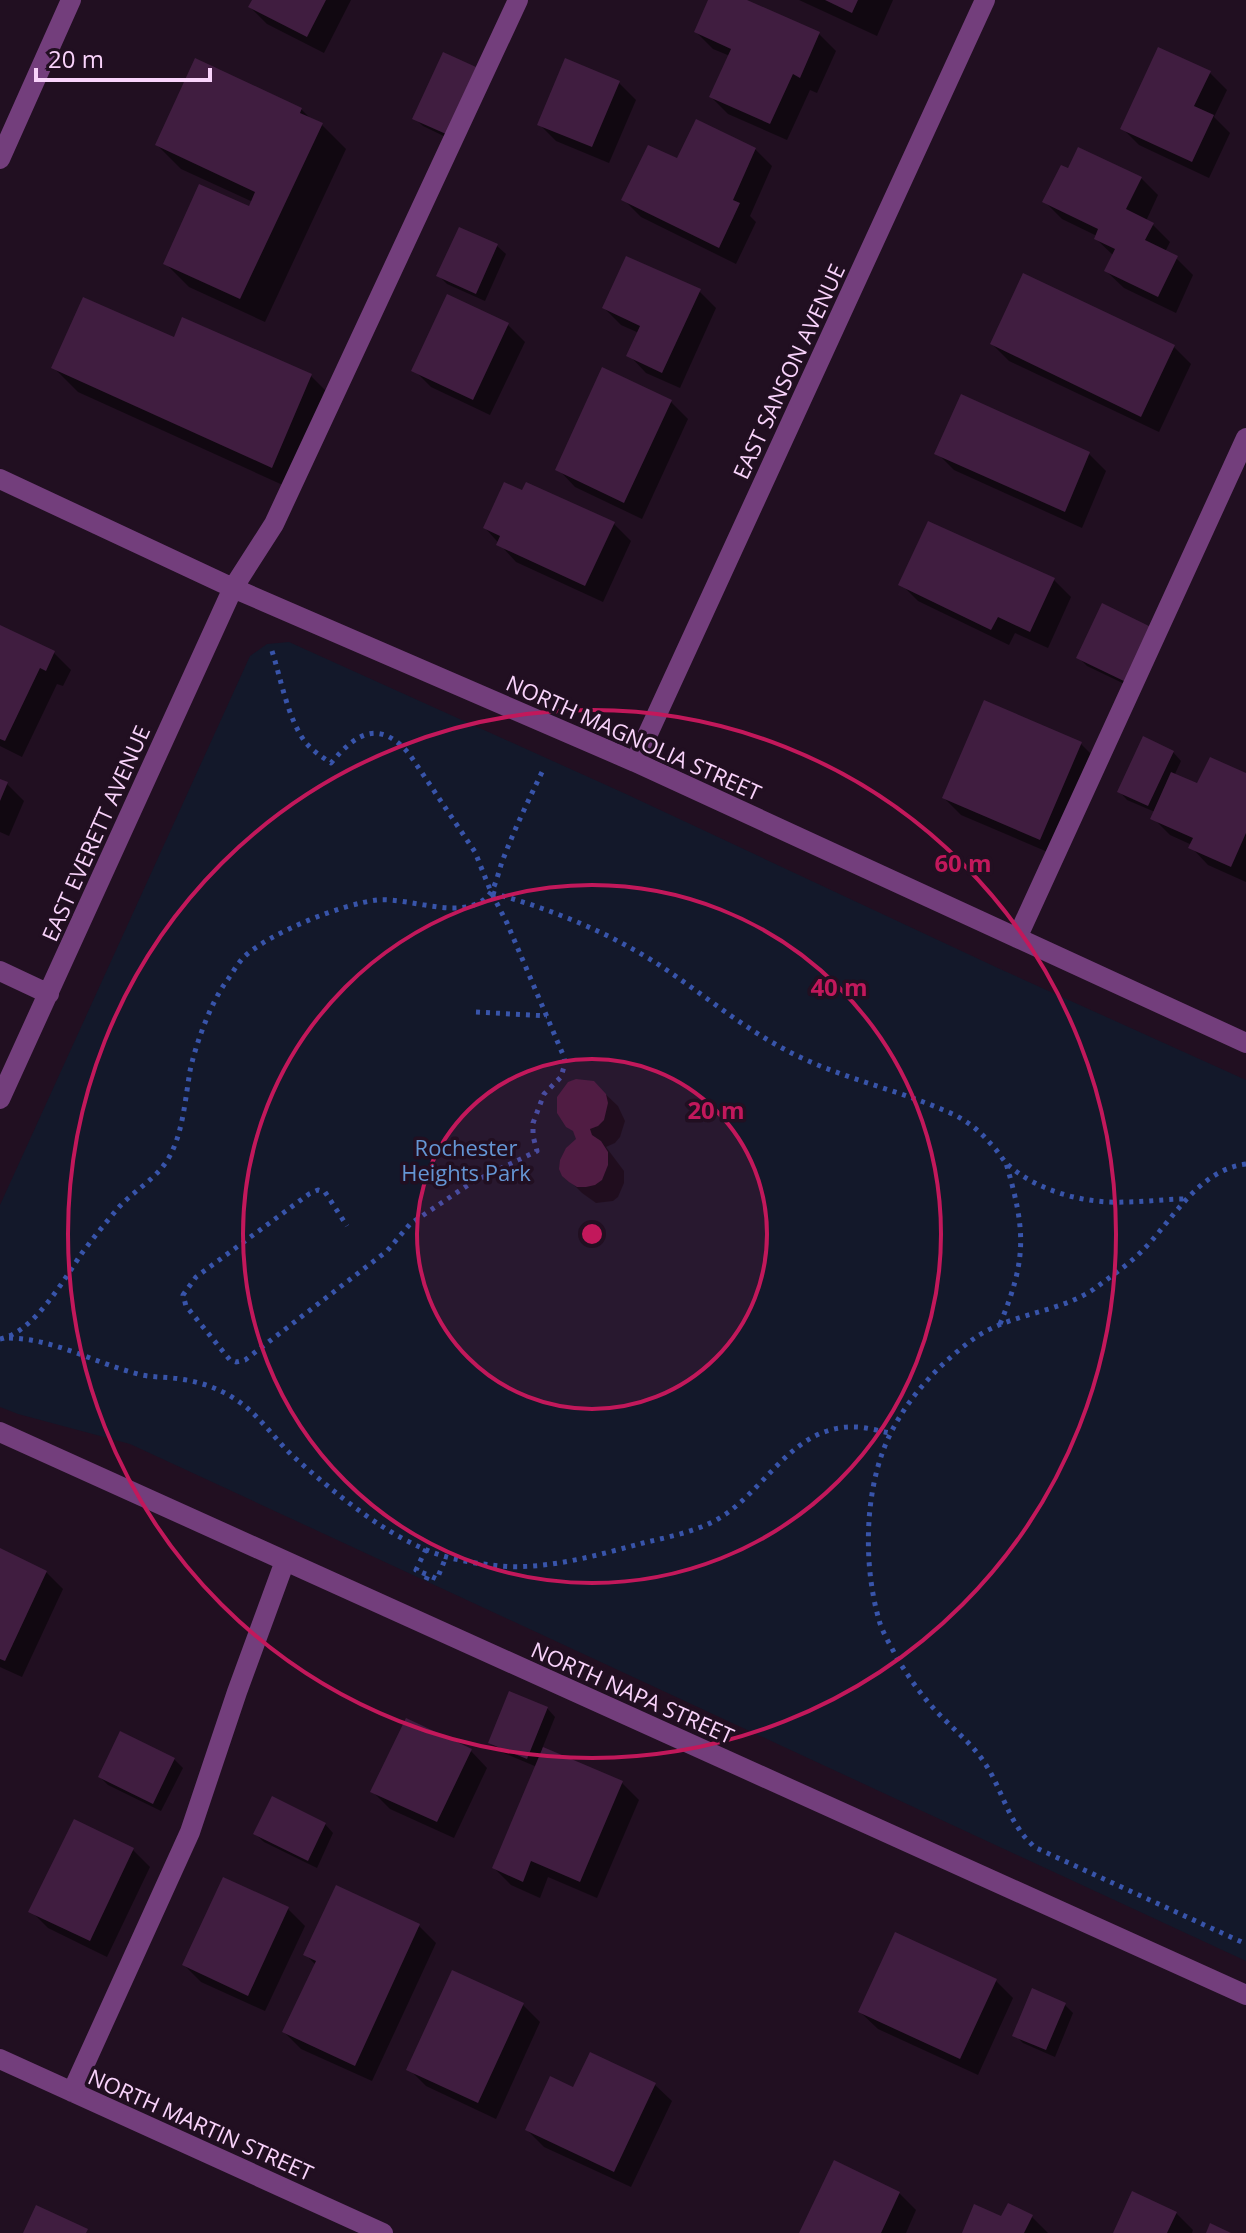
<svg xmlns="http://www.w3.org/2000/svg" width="1246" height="2233" font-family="'Open Sans',sans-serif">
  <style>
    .green { fill: #13182a }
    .shadow { fill: #0007 }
    .building { fill: #401d40 }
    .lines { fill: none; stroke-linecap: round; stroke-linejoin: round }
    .path { stroke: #3854aa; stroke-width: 5; stroke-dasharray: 4 6; stroke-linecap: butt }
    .minor { stroke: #733e7c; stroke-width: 20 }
    .ring { fill: none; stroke: #c2185b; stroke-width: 4 }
    .labels { text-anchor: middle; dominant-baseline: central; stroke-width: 7; stroke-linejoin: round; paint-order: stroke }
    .street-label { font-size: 22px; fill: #f9d3fb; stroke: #210f21 }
    .park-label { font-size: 22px; fill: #6596d5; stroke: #210f21 }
    .centre { fill: #c2185b; stroke: #210f21; stroke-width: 4 }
    .ring-label { font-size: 24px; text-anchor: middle; font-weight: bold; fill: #c2185b; stroke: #210f21; stroke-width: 7; stroke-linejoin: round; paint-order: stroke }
  </style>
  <rect width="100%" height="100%" fill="#210f21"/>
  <path class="green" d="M289,642L626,794L1000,969L1246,1080V1961L130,1444L18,1414L0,1407V1205L250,656L267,644Z"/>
  <path class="shadow" d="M254,0H351L324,53L267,24L250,7Z
    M710,0H742L819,34L836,51L817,93L810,90L787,140L728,114L711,97L730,56L713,49L696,32Z
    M799,0H893L877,36Z
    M444,54L454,141L423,126L414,118Z
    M1210,73L1227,90L1214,117L1230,133L1209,178L1139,145L1122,128Z
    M619,83L636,100L609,163L556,141L539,124Z
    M301,109L313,121L322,125L346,149L265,322L189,287L165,263L250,209L253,202L181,169L157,145Z
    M755,149L772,166L750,216L756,222L736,264L641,217L624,200L678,161Z
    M1141,178L1158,195L1146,221L1153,225L1170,242L1165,252L1176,258L1193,275L1176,313L1124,288L1106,271L1114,256L1096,239L1097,236L1062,219L1045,202Z
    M460,229L497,246L506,254L485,301L447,284L439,276Z
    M699,291L716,308L680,388L646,373L629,355L639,333L621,325L604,308Z
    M508,325L525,342L490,415L431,387L414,370Z
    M175,339L311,376L335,400L296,491L78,392L54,368Z
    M992,344L1174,347L1191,364L1159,432L1009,361Z
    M603,370L671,402L688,419L642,519L575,487L558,469Z
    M937,453L1089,454L1106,471L1082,528L954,470Z
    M614,524L631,541L603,602L516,562L485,528Z
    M929,524L1054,580L1071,597L1048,648L1015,633L1009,645L918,601L901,584Z
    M1103,606L1137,690L1087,666L1079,658Z
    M0,628L54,653L71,670L63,686L57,684L22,757L0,746Z
    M1081,744L1098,761L1057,856L961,815L944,798Z
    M1173,752L1181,761L1174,776L1198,786L1246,775V882L1208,865L1191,847L1192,845L1170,835L1153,818L1155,812L1127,800L1119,791Z
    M0,781L7,784L24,801L9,836L0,832Z
    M599,1088L618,1106L625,1121L620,1137L615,1143L606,1147L624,1171V1183L618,1197L613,1201L596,1203L582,1193L564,1175Z
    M0,1550L46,1572L63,1589L22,1677L0,1667Z
    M547,1708L555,1717L542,1749L622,1783L639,1800L597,1898L548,1877L540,1898L511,1885L494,1868L537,1767L499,1751L490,1743Z
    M470,1750L487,1768L454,1838L390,1809L373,1792Z
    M174,1759L183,1768L161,1811L108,1785L100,1777Z
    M325,1824L333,1833L317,1868L264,1842L255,1834Z
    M133,1850L150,1867L107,1957L48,1928L31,1911Z
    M224,1879L288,1909L305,1926L265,2011L201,1982L184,1965Z
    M419,1926L436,1943L372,2081L301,2049L284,2032L316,1965L306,1955Z
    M996,1981L1013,1998L978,2075L878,2029L860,2012Z
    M523,2005L540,2022L496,2119L426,2086L409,2069Z
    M1065,2005L1073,2013L1055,2057L1023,2043L1015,2035Z
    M654,2084L672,2101L631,2187L544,2147L527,2130L574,2089Z
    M899,2193L916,2210L906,2233H802Z
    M1176,2213L1193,2230L1192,2233H1115Z
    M1031,2216L1048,2233H964L1002,2219Z"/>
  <path class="building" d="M252,0H326L307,37L248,7Z
    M708,0H747L820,32L800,78L793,74L770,124L709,97L731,49L694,32Z
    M825,0H858L852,13Z
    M1158,47L1211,71L1194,106L1214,115L1192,162L1120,129Z
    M443,52L476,67L446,134L412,119Z
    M195,58L302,108L300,113L323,123L240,299L163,264L199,184L249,206L255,192L155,145Z
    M565,58L620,81L592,147L537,125Z
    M696,119L756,148L733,200L740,203L719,248L621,200L648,145L677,158Z
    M1078,147L1142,177L1126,209L1154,223L1145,240L1178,256L1158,297L1104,271L1115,249L1094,239L1098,229L1042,202L1061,165L1068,168Z
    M459,227L498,244L476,294L436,276Z
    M626,256L701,289L662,373L626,356L640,326L602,308Z
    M1023,273L1175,345L1141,417L990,344Z
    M447,294L509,323L473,400L411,371Z
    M83,297L174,337L182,317L312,374L272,468L51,368Z
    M602,367L672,400L624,503L555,470Z
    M961,394L1090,452L1065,512L934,454Z
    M504,482L522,490L526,482L615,522L585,586L496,545L500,536L483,528Z
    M928,521L1055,578L1030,632L998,617L991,630L898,585Z
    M1102,603L1153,628L1128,683L1076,658Z
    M0,625L55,651L46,671L40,668L5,741L0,739Z
    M984,700L1082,742L1040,840L942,798Z
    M1143,736L1174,751L1148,806L1117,792Z
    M1210,757L1246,773V833L1231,867L1188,848L1193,838L1150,819L1171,772L1197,783Z
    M0,779L8,782L0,801Z
    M576,1079L594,1081L606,1094L608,1103L604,1120L598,1126L590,1129L592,1135L601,1141L608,1152V1165L602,1180L595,1185L586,1187H577L569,1182L562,1176L559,1169L560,1160L566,1148L576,1139L573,1131L566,1127L557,1113V1097L568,1082Z
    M0,1548L47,1571L5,1661L0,1659Z
    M509,1691L548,1707L527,1759L488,1743Z
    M406,1718L472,1749L437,1822L370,1792Z
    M120,1731L175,1758L153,1804L98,1777Z
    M543,1747L623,1781L580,1882L531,1861L523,1882L492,1868Z
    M272,1796L326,1823L308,1861L253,1834Z
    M74,1819L134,1848L90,1941L28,1912Z
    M223,1877L289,1907L248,1996L182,1965Z
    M336,1885L420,1924L355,2066L282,2032L316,1961L303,1955Z
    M895,1932L997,1979L960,2059L858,2012Z
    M452,1970L524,2003L478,2103L406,2070Z
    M1032,1988L1066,2003L1046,2050L1012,2036Z
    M590,2052L656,2083L614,2172L525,2130L550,2076L573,2087Z
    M834,2160L900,2192L881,2233H799Z
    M1132,2191L1177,2212L1167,2233H1113Z
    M1008,2203L1033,2215L1024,2233H962L974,2204L1001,2216Z
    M36,2205L88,2229L86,2233H23Z
    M1210,2223L1231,2233H1206Z"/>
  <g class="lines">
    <path class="path" d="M272,651C281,679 288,720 306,743C313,751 322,757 331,763C357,732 380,719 410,755L475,852L491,892L507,923L564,1057L565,1063L561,1077L544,1094L533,1123V1136L537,1151L471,1183L410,1224L387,1251L245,1360L236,1362L230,1360L186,1306L183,1295L196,1277L309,1194L318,1190L325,1192L347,1226
      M492,893C548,908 603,930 653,961C697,989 737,1024 784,1049C835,1077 894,1088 948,1112C965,1119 979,1130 991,1144C997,1150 1001,1157 1006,1163C1036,1191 1085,1204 1125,1202C1145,1202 1165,1199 1185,1199
      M476,1012L547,1016
      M1246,1164C1198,1170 1173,1220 1142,1251C1128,1265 1110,1277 1094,1289C1057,1314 1008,1313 972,1340C942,1362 913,1392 895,1425C864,1479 862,1561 879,1620C882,1632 891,1646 897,1658C911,1681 926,1702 945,1720C958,1733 971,1744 982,1759C998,1781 1004,1807 1019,1829C1023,1836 1029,1841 1034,1847L1246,1944
      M1000,1324C1027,1259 1026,1231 1006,1163
      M9,1338C56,1339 96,1364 142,1375C152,1377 162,1377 172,1378C194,1380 217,1387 235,1399C259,1414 274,1439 295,1458C336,1494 388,1538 440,1555C459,1561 480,1564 500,1566C547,1570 598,1555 643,1543C668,1537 695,1532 718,1519C766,1491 792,1425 855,1427C866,1427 879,1431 890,1433
      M0,1339C34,1332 63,1281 82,1253C94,1237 107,1221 120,1206C135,1190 156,1179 168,1159C183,1134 185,1100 190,1071C195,1046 211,1002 226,982C232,974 237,964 244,957C269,933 342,904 377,900C410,897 463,922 488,896C496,887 498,873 502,862C514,830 529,799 544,768
      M426,1549L416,1570L428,1575
      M426,1580L428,1575L437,1579L446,1557"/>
    <path class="minor" d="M0,159L71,0
      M0,479L233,588L635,762L1246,1043
      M635,762L985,0
      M1017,938L1246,438
      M0,971L49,994
      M0,1099L233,588L274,524L518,0
      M0,1432L1246,1995
      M0,2059L383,2233
      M72,2092L190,1832L237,1692L285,1561"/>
  </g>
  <circle cx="592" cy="1234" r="175" fill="#c2185b" fill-opacity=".12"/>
  <g class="ring">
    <circle cx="592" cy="1234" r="175"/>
    <circle cx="592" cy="1234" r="349"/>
    <circle cx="592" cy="1234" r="524"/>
  </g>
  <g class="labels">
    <g class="street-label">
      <text transform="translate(788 371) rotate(-65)">EAST SANSON AVENUE</text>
      <text transform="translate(634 737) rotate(24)">NORTH MAGNOLIA STREET</text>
      <text transform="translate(95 833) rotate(-66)">EAST EVERETT AVENUE</text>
      <text transform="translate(633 1692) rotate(24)">NORTH NAPA STREET</text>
      <text transform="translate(201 2124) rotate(24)">NORTH MARTIN STREET</text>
    </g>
    <g class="park-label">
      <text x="466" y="1147">Rochester<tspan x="466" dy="25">Heights Park</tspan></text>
    </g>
  </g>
  <circle cx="592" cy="1234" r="12" class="centre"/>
  <g class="ring-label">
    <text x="963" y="872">60 m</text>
    <text x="839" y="996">40 m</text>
    <text x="716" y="1119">20 m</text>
  </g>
  <path d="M36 68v12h174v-12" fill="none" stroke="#f9d3fb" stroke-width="4"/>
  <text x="48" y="68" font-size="24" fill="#f9d3fb" stroke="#210f21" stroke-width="6" paint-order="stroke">20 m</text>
</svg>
